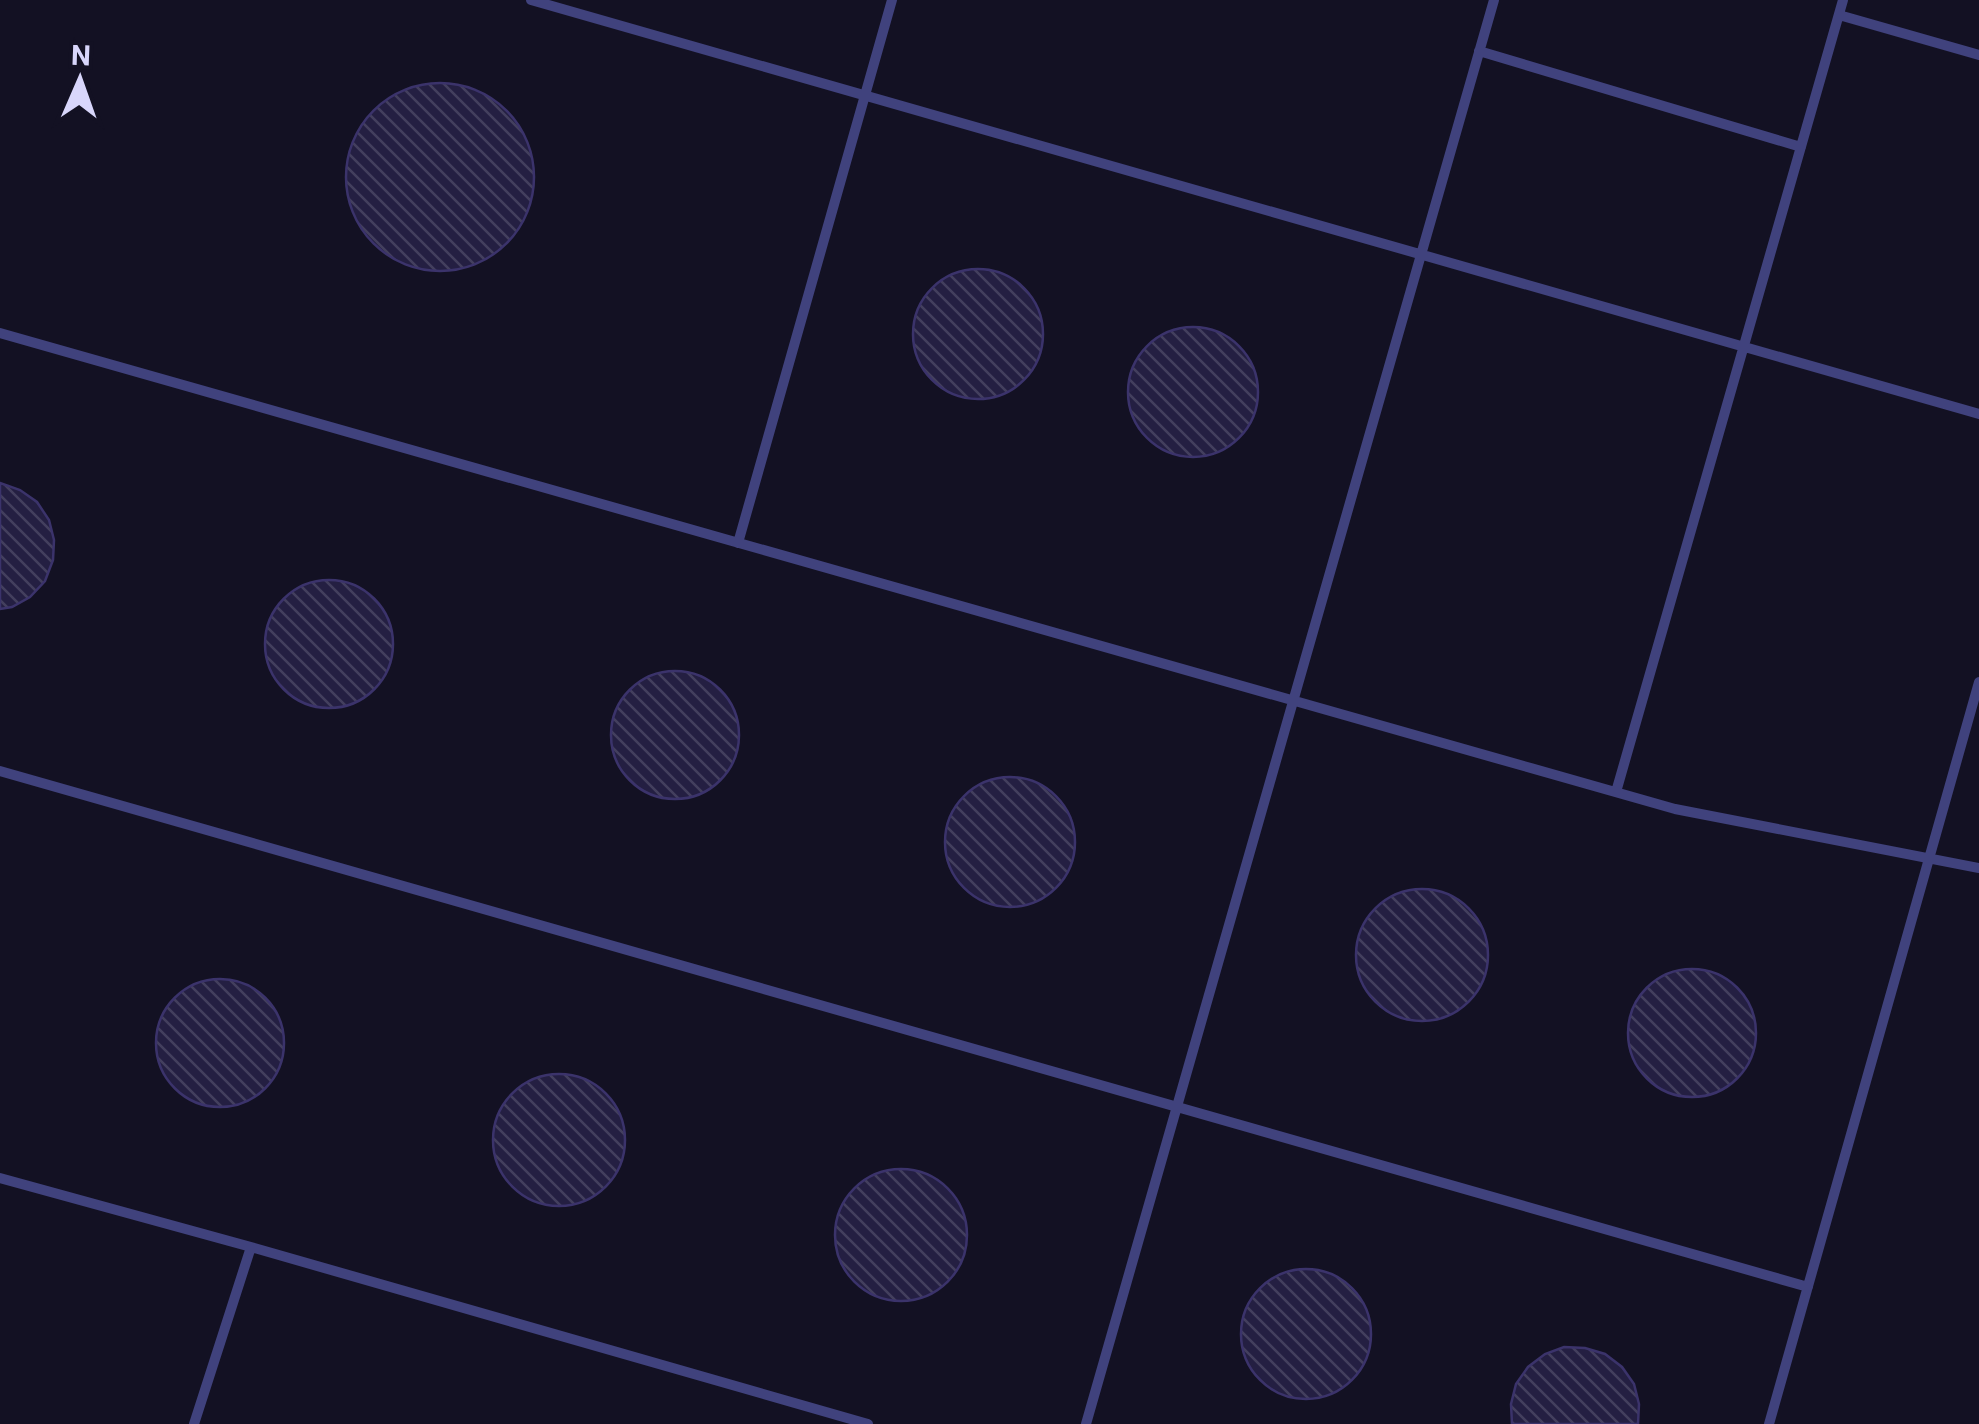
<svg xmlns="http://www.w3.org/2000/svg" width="1979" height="1424" font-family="Roboto,sans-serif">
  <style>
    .building { fill: url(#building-back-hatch); stroke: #3b336b; stroke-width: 2.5 }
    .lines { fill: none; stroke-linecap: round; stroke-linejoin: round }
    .service { stroke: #40427d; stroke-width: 10 }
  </style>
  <defs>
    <pattern id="building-back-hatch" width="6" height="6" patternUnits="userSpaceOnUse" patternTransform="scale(2.5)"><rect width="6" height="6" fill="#241f42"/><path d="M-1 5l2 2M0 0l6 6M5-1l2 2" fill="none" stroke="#433f5e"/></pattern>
  </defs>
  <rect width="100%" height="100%" fill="#131123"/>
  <path class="building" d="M346 177a94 94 0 1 1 188 0a94 94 0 1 1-188 0Z
    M913 334a65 65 0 1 1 130 0a65 65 0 1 1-130 0Z
    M1128 392a65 65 0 1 1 130 0a65 65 0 1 1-130 0Z
    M0,483L20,490L37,502L49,520L54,540L53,560L45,581L30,597L12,607L0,609Z
    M265 644a64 64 0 1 1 128 0a64 64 0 1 1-128 0Z
    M611 735a64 64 0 1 1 128 0a64 64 0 1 1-128 0Z
    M945 842a65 65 0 1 1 130 0a65 65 0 1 1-130 0Z
    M1356 955a66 66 0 1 1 132 0a66 66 0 1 1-132 0Z
    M1628 1033a64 64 0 1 1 128 0a64 64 0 1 1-128 0Z
    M156 1043a64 64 0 1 1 128 0a64 64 0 1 1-128 0Z
    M493 1140a66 66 0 1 1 132 0a66 66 0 1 1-132 0Z
    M835 1235a66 66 0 1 1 132 0a66 66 0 1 1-132 0Z
    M1241 1334a65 65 0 1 1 130 0a65 65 0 1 1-130 0Z
    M1564,1347L1585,1348L1605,1354L1622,1367L1634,1384L1639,1404L1638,1424H1512L1511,1404L1516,1384L1528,1367L1545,1354Z"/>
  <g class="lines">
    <path class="service" d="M531,0L1979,414
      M1839,15L1979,55
      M1479,51L1801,147
      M0,333L1675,809L1979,868
      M738,543L892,0
      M0,771L1808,1287
      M1616,792L1843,0
      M0,1178L251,1247L868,1424
      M194,1424L251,1247
      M1086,1424L1494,0
      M1769,1424L1979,682"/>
  </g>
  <g transform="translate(80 80) rotate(2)" stroke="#131123" stroke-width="8" paint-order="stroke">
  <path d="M0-8L18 38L0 25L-18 38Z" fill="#d8d6fb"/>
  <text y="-15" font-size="28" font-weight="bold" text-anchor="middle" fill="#d8d6fb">N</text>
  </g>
</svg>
